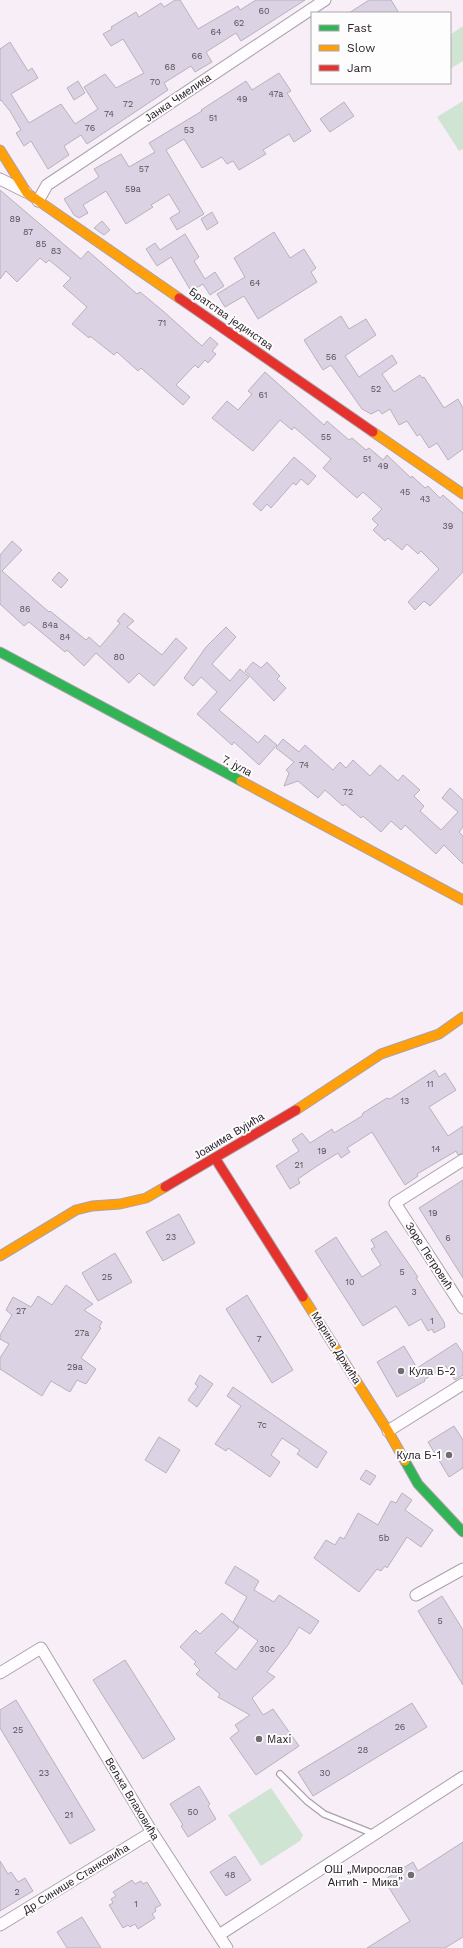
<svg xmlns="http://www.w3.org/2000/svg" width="463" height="1948" font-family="'Work Sans',sans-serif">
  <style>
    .green { fill: #d0e4d4 }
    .building { fill: #dbd2e3; stroke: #b8b2bc }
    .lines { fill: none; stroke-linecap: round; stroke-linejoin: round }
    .lane-casing { stroke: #aaa2aa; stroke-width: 8 }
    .street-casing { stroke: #aaa2aa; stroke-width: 13 }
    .fast-casing { stroke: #aaa2aa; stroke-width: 11 }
    .slow-casing { stroke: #aaa2aa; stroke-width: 11 }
    .jam-casing { stroke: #aaa2aa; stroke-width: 11 }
    .lane { stroke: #fefcfe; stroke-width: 5.5 }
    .street { stroke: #fefcfe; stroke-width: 11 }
    .fast { stroke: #30b455; stroke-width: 9 }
    .slow { stroke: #ff9f0a; stroke-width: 9 }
    .jam { stroke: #e5322d; stroke-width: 9 }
    .poi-dot { fill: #746a73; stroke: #fdfdfd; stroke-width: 1.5 }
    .labels { text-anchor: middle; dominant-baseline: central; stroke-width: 4; stroke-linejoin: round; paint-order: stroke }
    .number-label { font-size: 9px; fill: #584f5a }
    .street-label { font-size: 11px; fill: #2d232c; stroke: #fdfdfd }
    .poi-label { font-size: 11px; fill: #2d232c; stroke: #fdfdfd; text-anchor: start }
  </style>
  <rect width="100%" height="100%" fill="#f8eef8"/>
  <path class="green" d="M463,26V61L450,69V35Z
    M463,101V149L459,151L437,117Z
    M271,1788L303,1835L300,1841L261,1866L228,1815Z"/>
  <path class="building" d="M175,0H180L198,29L238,6L240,10L256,0H305L241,41L236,33L206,52L212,62L195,72L191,66L164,83L168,90L87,144L81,135L64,146L69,155L48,169L31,141L24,146L16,133L21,130L10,111L1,100L0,101V49L10,42L28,71L32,68L38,78L11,94L29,123L61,104L75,124L98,109L84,87L105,74L116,88L144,73L123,39L111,46L103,34L112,29L111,27L136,12L139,17L161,3L164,7Z
    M369,0H391L399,13H349Z
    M279,73L291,91L287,93L311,131L294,142L289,134L263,150L266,154L239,170L233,161L227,164L222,157L202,168L184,139L166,150L204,214L177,230L170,218L180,212L169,194L151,205L153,207L126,224L106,191L83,205L88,213L79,218L74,215L64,199L99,177L94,169L121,154L129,167L155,152L149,143L202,111L201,110L246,81L252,90Z
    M78,81L85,93L74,100L67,88Z
    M344,102L354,116L330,132L320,119Z
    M0,190L81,259L88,251L137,294L140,292L163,311L202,346L210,337L218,344L212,351L216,354L208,363L205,360L198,368L195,365L176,385L190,397L183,405L141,368L138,371L117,352L114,355L90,336L89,338L72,324L87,307L63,286L71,278L49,260L46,263L40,258L17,282L6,271L0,279Z
    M212,212L218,223L207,230L201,219Z
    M102,221L110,230L104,235L94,228Z
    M274,232L290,258L304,249L316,268L311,272L317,282L258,319L244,296L225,307L217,294L245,277L234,258Z
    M185,234L199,257L194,261L205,279L215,272L224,286L210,295L203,284L191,291L171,257L157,266L146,249L155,243L160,250Z
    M341,316L349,329L366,319L376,335L345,356L359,377L392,355L397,363L382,374L394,392L420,375L422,378L424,377L444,408L458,399L463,408V449L448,460L437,443L429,448L420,434L417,436L407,421L399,425L390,409L382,414L379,410L371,414L362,409L331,365L323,370L304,340Z
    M265,372L324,425L327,421L349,440L352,438L366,450L369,448L383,460L387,455L411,478L412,476L425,488L428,486L440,498L443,495L463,513V572L430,606L424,601L415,610L408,602L439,569L421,551L418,554L407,544L402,550L388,538L385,541L373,530L378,525L372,519L382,509L363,492L357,498L323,468L331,459L294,427L292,430L280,420L253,451L212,418L227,401L238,410L252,394L248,391Z
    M294,457L316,476L308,485L301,479L296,485L293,483L271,508L267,504L261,511L253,504Z
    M12,541L22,550L2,571L49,612L50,611L86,640L89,637L100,647L120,623L117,621L124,613L134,621L127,627L162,655L176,638L187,648L154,686L139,673L129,683L96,653L84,666L67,650L65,652L29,622L24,626L0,604V555Z
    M59,572L68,580L61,588L52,580Z
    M226,627L236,637L212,664L230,681L240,669L249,677L219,710L258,743L265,735L277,745L259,765L234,742L232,745L197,714L217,692L201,677L193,686L184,678L206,647Z
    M253,662L261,668L267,662L280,676L277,679L286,688L274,701L245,671Z
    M283,739L299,752L305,745L333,770L340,762L346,768L353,760L370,776L380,765L398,781L403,775L420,790L414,796L424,806L420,811L441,830L458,812L442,798L450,788L463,800V827L459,832L463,836V864L444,845L436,854L405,825L401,830L391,821L381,832L363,816L361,818L345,804L343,806L325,790L318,798L298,781L284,786L289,773L286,770L294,762L276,748Z
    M435,1070L439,1077L445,1073L456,1090L429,1107L448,1136L463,1126V1153L458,1155L456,1151L417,1174L418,1176L405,1185L372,1132L347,1148L350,1152L341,1158L338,1153L317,1166L298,1179L300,1183L290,1189L276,1166L299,1151L292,1140L302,1133L310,1143L332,1129L334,1133L362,1116L363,1113L387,1098L390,1099Z
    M463,1180V1278L419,1208Z
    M179,1214L195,1243L163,1261L146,1232Z
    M386,1231L418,1277L416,1278L444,1322L445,1327L434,1333L432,1329L428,1331L421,1319L409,1326L396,1306L363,1326L315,1251L336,1237L362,1277L381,1265L371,1249L375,1247L371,1240Z
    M115,1253L132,1282L98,1301L82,1273Z
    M66,1285L93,1304L84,1310L102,1322L99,1327L101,1328L81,1358L96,1369L86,1384L77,1380L70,1392L51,1381L42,1396L0,1369V1358L9,1344L0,1339V1335L12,1315L6,1310L13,1297L31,1307L38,1296L52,1305Z
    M247,1295L293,1370L272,1383L226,1309Z
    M456,1343L463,1353V1375L455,1380L446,1366L424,1380L425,1381L397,1397L377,1362L404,1346L417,1368Z
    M200,1375L213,1384L197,1407L188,1400L198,1386L195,1384Z
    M233,1387L327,1452L317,1468L297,1454L300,1450L282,1438L271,1455L280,1462L270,1477L228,1448L226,1451L215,1444L241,1406L227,1396Z
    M454,1426L463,1440V1468L449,1477L428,1442Z
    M159,1437L180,1450L166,1473L145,1460Z
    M366,1470L376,1476L370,1485L360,1479Z
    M402,1493L412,1500L405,1510L433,1530L421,1547L407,1537L387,1568L385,1566L381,1571L377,1569L359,1592L314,1558L326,1540L335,1545L340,1537L344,1539L358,1513L378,1525L391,1501L396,1503Z
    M235,1566L259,1581L254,1590L274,1602L279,1595L319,1621L310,1634L299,1627L288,1645L267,1672L275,1677L252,1698L263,1715L273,1709L299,1746L256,1775L230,1738L239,1731L235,1725L250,1715L218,1697L220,1694L196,1674L200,1670L194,1664L196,1662L180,1647L196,1630L200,1634L222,1613L239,1628L215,1653L236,1670L258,1641L233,1622L247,1597L225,1583Z
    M442,1596L463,1630V1685L418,1611Z
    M125,1660L175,1739L143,1759L93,1680Z
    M16,1700L95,1830L70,1844L0,1728V1710Z
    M412,1703L427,1727L313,1796L298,1772Z
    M199,1786L210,1804L208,1806L216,1819L188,1837L181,1826L183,1825L170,1804Z
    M463,1842V1937L445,1948H367L410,1921L384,1880L413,1862L418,1871Z
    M235,1856L251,1880L226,1896L210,1872Z
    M0,1861L8,1874L11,1872L18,1882L25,1878L33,1891L0,1911Z
    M132,1880L135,1884L141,1881L143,1884L147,1882L161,1905L155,1908L156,1911L152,1914L155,1918L138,1929L135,1924L130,1927L128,1925L123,1928L109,1905L113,1903L111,1899L116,1896L113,1892Z
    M82,1917L101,1948H67L57,1932Z"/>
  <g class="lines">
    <defs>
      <path id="lane" d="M280,1774L307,1801L324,1814L374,1834"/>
      <path id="street" d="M0,179L26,192
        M38,201L47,185L325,0
        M463,1160L395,1203L463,1308
        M388,1431L463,1384
        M416,1595L463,1569
        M0,1673L41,1648L152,1832L227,1948
        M0,1925L152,1832
        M219,1935L463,1777"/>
      <path id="fast" d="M0,652L241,781
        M405,1461L418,1484L463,1532"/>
      <path id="slow" d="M0,150L27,193L179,298
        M373,432L463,494
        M241,781L463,900
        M296,1110L381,1054L439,1034L463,1017
        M0,1256L76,1210L92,1206L120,1204L146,1198L165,1187
        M303,1297L388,1431L405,1461"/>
      <path id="jam" d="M179,298L373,432
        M215,1158L303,1297
        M165,1187L296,1110"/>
    </defs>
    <use href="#lane" class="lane-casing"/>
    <use href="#street" class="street-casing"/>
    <use href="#fast" class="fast-casing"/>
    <use href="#slow" class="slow-casing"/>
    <use href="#jam" class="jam-casing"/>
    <use href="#lane" class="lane"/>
    <use href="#street" class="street"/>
    <use href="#fast" class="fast"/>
    <use href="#slow" class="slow"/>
    <use href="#jam" class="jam"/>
  </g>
  <g class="poi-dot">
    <circle cx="401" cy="1371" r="4"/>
    <circle cx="449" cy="1455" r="4"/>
    <circle cx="259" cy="1739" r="4"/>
    <circle cx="411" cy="1875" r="4"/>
  </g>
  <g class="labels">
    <g class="number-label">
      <text x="264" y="11">60</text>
      <text x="239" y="23">62</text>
      <text x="216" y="32">64</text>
      <text x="197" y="56">66</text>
      <text x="170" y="67">68</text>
      <text x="155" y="82">70</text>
      <text x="276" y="94">47a</text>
      <text x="242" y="99">49</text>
      <text x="128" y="104">72</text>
      <text x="109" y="114">74</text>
      <text x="213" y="118">51</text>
      <text x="90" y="128">76</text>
      <text x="189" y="130">53</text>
      <text x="144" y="169">57</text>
      <text x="133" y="189">59a</text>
      <text x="15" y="219">89</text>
      <text x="28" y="232">87</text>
      <text x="41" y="244">85</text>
      <text x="56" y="251">83</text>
      <text x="255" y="283">64</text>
      <text x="162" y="323">71</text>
      <text x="331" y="357">56</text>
      <text x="376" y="389">52</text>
      <text x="263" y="395">61</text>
      <text x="326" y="437">55</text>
      <text x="367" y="459">51</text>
      <text x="383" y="466">49</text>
      <text x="405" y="492">45</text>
      <text x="425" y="499">43</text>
      <text x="448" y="526">39</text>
      <text x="25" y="609">86</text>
      <text x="50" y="625">84a</text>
      <text x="65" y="637">84</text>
      <text x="119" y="657">80</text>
      <text x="304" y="765">74</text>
      <text x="348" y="792">72</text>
      <text x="430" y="1084">11</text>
      <text x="405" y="1101">13</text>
      <text x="436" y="1149">14</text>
      <text x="322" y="1151">19</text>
      <text x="299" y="1165">21</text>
      <text x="433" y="1213">19</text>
      <text x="171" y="1237">23</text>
      <text x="448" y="1238">6</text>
      <text x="402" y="1272">5</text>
      <text x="107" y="1277">25</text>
      <text x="350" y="1282">10</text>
      <text x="414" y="1292">3</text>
      <text x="21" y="1311">27</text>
      <text x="432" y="1321">1</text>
      <text x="82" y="1333">27a</text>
      <text x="259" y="1339">7</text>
      <text x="75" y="1367">29a</text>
      <text x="262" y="1425">7c</text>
      <text x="384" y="1538">5b</text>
      <text x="440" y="1621">5</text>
      <text x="267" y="1649">30c</text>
      <text x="400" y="1727">26</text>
      <text x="18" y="1730">25</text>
      <text x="363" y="1750">28</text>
      <text x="44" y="1773">23</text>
      <text x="325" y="1773">30</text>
      <text x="193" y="1812">50</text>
      <text x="69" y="1815">21</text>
      <text x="230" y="1875">48</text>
      <text x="17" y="1892">2</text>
      <text x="136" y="1904">1</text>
    </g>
    <g class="street-label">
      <text transform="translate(178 98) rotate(-34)">Јанка Чмелика</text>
      <text transform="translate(231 319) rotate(35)">Братства јединства</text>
      <text transform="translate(237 766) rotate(28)">7. јула</text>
      <text transform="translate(229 1136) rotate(-31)">Јоакима Вујића</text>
      <text transform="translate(429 1256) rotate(57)">Зоре Петровић</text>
      <text transform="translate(336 1348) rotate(58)">Марина Држића</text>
      <text transform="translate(132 1799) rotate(59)">Вељка Влаховића</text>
      <text transform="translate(76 1879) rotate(-32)">Др Синише Станковића</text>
    </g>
    <g class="poi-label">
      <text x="409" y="1371">Кула Б-2</text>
      <text x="441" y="1455" text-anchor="end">Кула Б-1</text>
      <text x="267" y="1739">Maxi</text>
      <text x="403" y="1869" text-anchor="end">ОШ „Мирослав<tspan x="403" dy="13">Антић - Мика”</tspan></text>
    </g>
  </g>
  <rect x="311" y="12" width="140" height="72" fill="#fdfdfd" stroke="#aaa6a9"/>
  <rect x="319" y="25" width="20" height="6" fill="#30b455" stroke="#aaa6a9"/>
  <text x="347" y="32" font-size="12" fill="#2d232c">Fast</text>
  <rect x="319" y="45" width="20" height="6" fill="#ff9f0a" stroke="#aaa6a9"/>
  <text x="347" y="52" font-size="12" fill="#2d232c">Slow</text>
  <rect x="319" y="65" width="20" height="6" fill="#e5322d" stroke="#aaa6a9"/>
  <text x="347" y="72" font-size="12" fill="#2d232c">Jam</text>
</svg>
